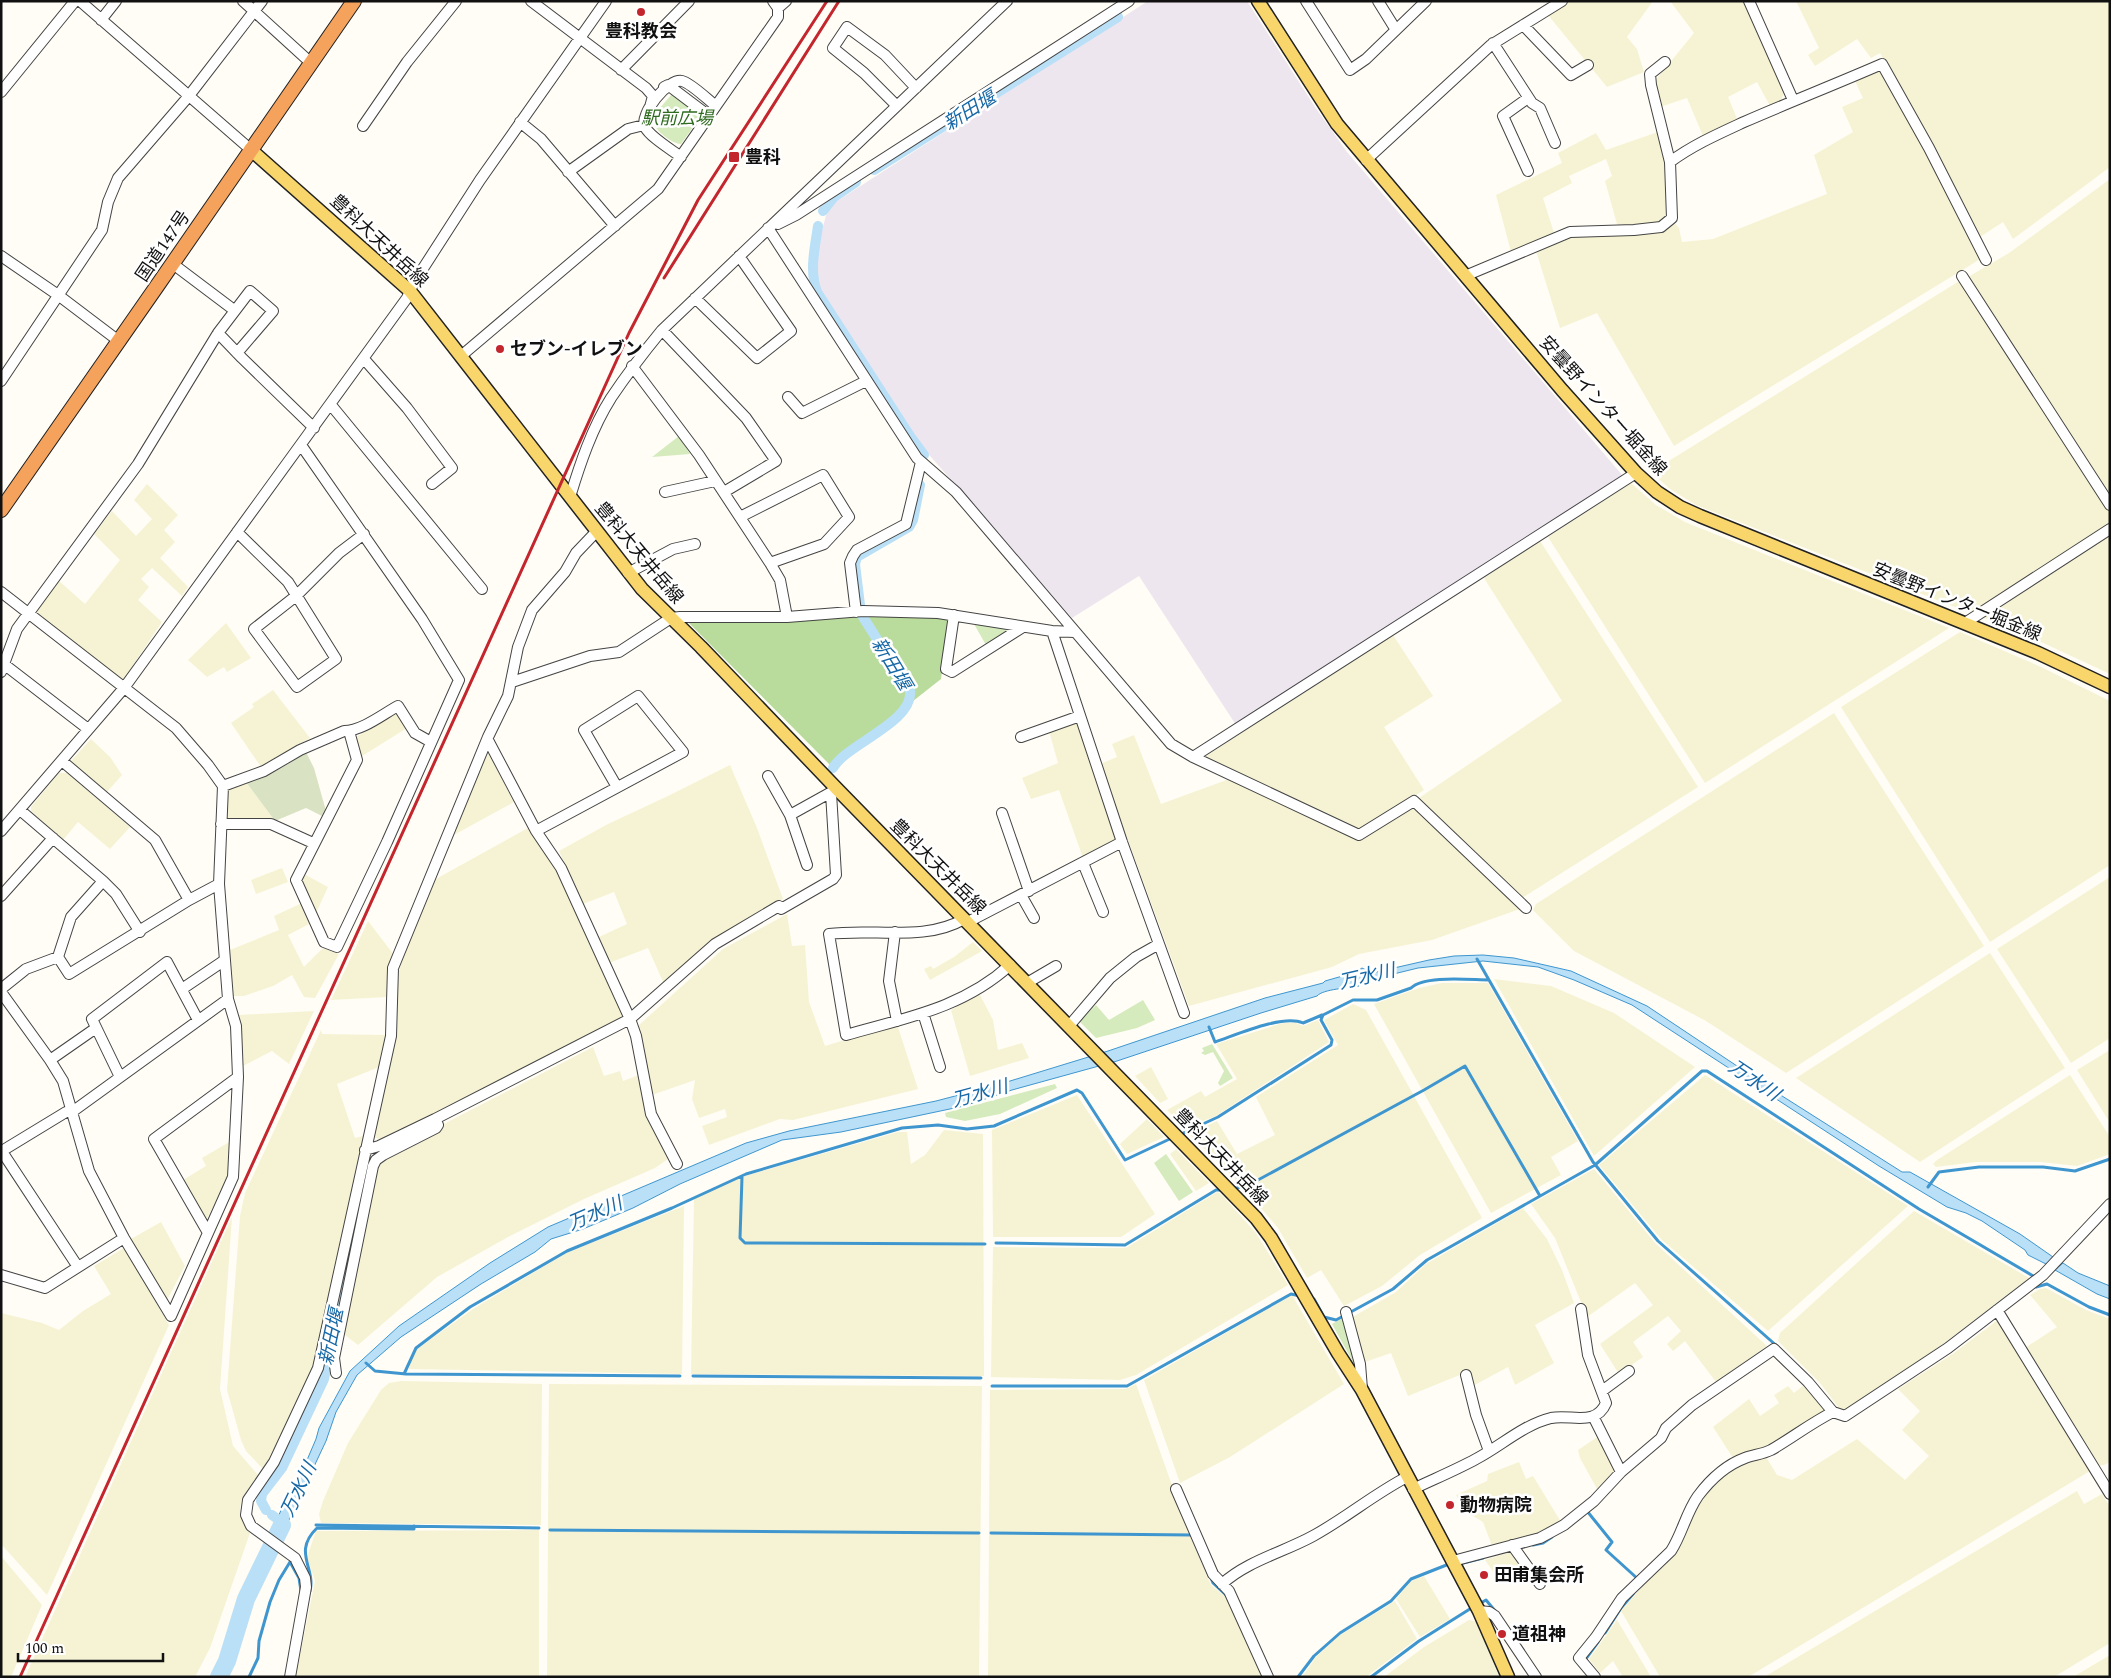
<svg xmlns="http://www.w3.org/2000/svg" width="2111" height="1678" font-family="Spectral,'Noto Sans JP',serif">
  <style>
    .industrial { fill: #eee6ef }
    .farmland { fill: #f6f3d4 }
    .green { fill: #d5ebbd }
    .forest { fill: #b9dc9c }
    .cemetery { fill: #d9e3c4 }
    .water { fill: #b9e0f7; stroke: #3f96cf }
    .lines { fill: none; stroke-linecap: round; stroke-linejoin: round }
    .stream { stroke: #3f96cf; stroke-width: 3 }
    .canal { stroke: #b9e0f7; stroke-width: 10 }
    .river { stroke: #b9e0f7; stroke-width: 18 }
    .minor-casing { stroke: #444; stroke-width: 12 }
    .major-casing { stroke: #222; stroke-width: 15 }
    .highway-casing { stroke: #222; stroke-width: 16 }
    .minor { stroke: #fff; stroke-width: 10 }
    .major { stroke: #f9d66b; stroke-width: 12 }
    .highway { stroke: #f5a25d; stroke-width: 14 }
    .rail { stroke: #c4262e; stroke-width: 3 }
    .poi-dot { fill: #c4262e; stroke: #fff; stroke-width: 2 }
    .labels { text-anchor: middle; dominant-baseline: central; stroke-width: 5; stroke-linejoin: round; paint-order: stroke }
    .poi-label { font-size: 18px; font-weight: bold; fill: #111; stroke: #fff; text-anchor: start }
    .park-label { font-size: 18px; font-style: italic; fill: #2f6b1f; stroke: #fff }
    .street-label { font-size: 18px; fill: #111; stroke: #fff }
    .water-label { font-size: 19px; font-style: italic; fill: #1768a6; stroke: #fff }
  </style>
  <rect width="100%" height="100%" fill="#fffdf5"/>
  <path class="industrial" d="M1148,1H1247L1315,107L1347,152L1623,476L1236,725L1139,576L1072,618L924,449L820,291L817,281L816,267L820,237L827,212L834,203Z"/>
  <path class="farmland" d="M1569,1H1653L1627,37L1637,49L1644,72L1607,87L1548,15Z
    M1670,1H1757L1747,5L1785,91L1781,100L1770,106L1757,82L1728,97L1738,121L1703,136L1687,98L1660,107L1654,82L1694,33Z
    M1796,1H2110V167L2013,239L2003,222L1980,237L1880,53L1871,58L1857,39L1815,66L1808,55L1819,48Z
    M1880,69L1901,104L1982,258L1674,446L1597,313L1560,328L1536,251L1568,236L1620,235L1605,181L1612,176L1606,159L1569,176L1572,183L1543,198L1554,233L1511,252L1496,195L1562,163L1558,153L1596,133L1606,150L1658,132L1666,158L1669,217L1679,228L1682,242L1713,239L1827,194L1814,155L1853,132L1842,107L1863,98L1855,81Z
    M2110,179V498L1968,277L2009,253Z
    M1961,280L2110,513V524L1970,613L1696,505L1670,489L1651,472Z
    M1631,483L1656,505L1685,522L1949,628L1705,783L1548,537Z
    M147,484L178,515L164,530L175,542L160,558L188,587L182,596L152,568L141,579L149,587L138,600L162,622L123,680L35,612L58,580L85,604L120,560L94,534L112,511L136,536L152,519L134,500Z
    M2110,535V674L2024,634L1982,617Z
    M1540,541L1698,787L1522,898L1419,798L1562,701L1484,578Z
    M226,623L251,658L227,672L224,667L207,677L188,660Z
    M1960,632L2039,666L2110,701V865L1990,942L1841,707Z
    M1393,635L1433,696L1384,727L1424,790L1359,832L1203,758Z
    M273,690L310,738L261,767L231,723L254,707L252,704Z
    M398,712L407,728L362,756L356,737Z
    M1834,713L1984,946L1786,1073L1706,1021L1574,951L1533,910L1536,904Z
    M1078,720L1118,839L1083,858L1059,790L1031,799L1022,778L1058,763L1049,731Z
    M1134,735L1161,804L1232,778L1358,838L1414,805L1520,909L1432,940L1359,954L1332,967L1189,1006L1100,764L1117,757L1112,744Z
    M91,739L110,757L122,775L107,792L70,762Z
    M487,751L514,802L452,836Z
    M730,765L757,828L783,899L712,942L665,986L648,948L609,963L599,937L627,924L614,892L583,904L559,851L608,824L670,795Z
    M59,773H67L130,827L110,849L78,822L63,840L31,811V807Z
    M246,782L275,821L226,818L228,790L232,787Z
    M528,828L559,871L625,1019L381,1140L374,1137L393,1053L399,971L406,948L434,880Z
    M282,868L288,882L256,894L251,880Z
    M304,874L328,887L316,913L300,881Z
    M2110,877V1038L2071,1063L1997,949Z
    M302,903L311,923L288,935L304,967L323,948L339,954L315,998L304,997L292,975L273,986L244,996H232L230,950L279,930L274,916Z
    M787,914L792,946L805,945L809,1002L825,1046L897,1024L918,1089L793,1120L780,1119L709,1145L702,1126L727,1117L725,1109L699,1118L692,1099L695,1080L652,1095L638,1026L723,949Z
    M368,921L394,955L387,997L331,1000Z
    M973,942L982,951L930,980L924,969L931,966L933,969L954,957Z
    M1990,953L2065,1068L1920,1162L1796,1078Z
    M1494,979L1551,986L1614,1013L1695,1067L1594,1156Z
    M1442,983H1488L1578,1141L1551,1157L1561,1175L1491,1213L1374,1004L1419,988Z
    M979,993L993,1020L998,1050L1022,1043L1029,1058L970,1076L951,1010Z
    M1353,1004L1366,1010L1482,1218L1420,1255L1382,1286L1344,1306L1321,1270L1307,1278L1278,1228L1244,1188L1189,1134L1217,1121L1237,1154L1275,1135L1256,1097L1338,1045L1324,1020Z
    M314,1011L289,1064L272,1051L243,1066L239,1015Z
    M1318,1020L1329,1042L1216,1116L1185,1128L1167,1110L1201,1091L1205,1097L1237,1079L1216,1044L1283,1023H1296L1303,1026Z
    M321,1030L322,1034L387,1035L379,1067L337,1084L355,1138L363,1136L314,1364L270,1459L263,1469L246,1451L241,1440L227,1390L240,1216L245,1193Z
    M593,1047L604,1076L620,1071L623,1081L639,1075L647,1117L668,1159L655,1168L584,1199L508,1237L437,1277L358,1345L341,1332L377,1167L380,1161L440,1126Z
    M2110,1050V1123L2077,1070Z
    M1151,1067L1168,1099L1160,1103L1135,1076Z
    M1705,1075L1908,1206L1768,1331L1661,1239L1599,1165Z
    M2070,1075L2110,1137V1154L2077,1166L2041,1162H1976L1936,1167L1933,1164L1937,1160Z
    M1077,1095L1155,1214L1121,1237H993L992,1130Z
    M1147,1119L1164,1137L1127,1154L1120,1144Z
    M944,1130L983,1134L984,1376L691,1374L694,1198L748,1175L898,1132H907L911,1164L925,1155Z
    M231,1141L230,1173L206,1221L183,1180L206,1166L202,1158Z
    M1176,1149L1209,1183L1196,1191L1170,1154Z
    M1594,1169L1656,1244L1767,1346L1716,1382L1685,1341L1673,1351L1667,1344L1681,1331L1668,1316L1633,1342L1643,1357L1619,1374L1600,1344L1653,1305L1635,1283L1587,1317L1555,1238L1531,1204Z
    M1217,1192L1221,1194L1256,1233L1288,1285L1136,1375L1120,1380L991,1377L993,1247L1126,1248Z
    M684,1206L682,1374L409,1369L413,1352L473,1309L566,1253Z
    M1523,1208L1547,1239L1562,1270L1574,1303L1535,1325L1554,1363L1515,1385L1508,1367L1471,1387L1467,1372L1408,1396L1391,1353L1365,1362L1351,1318L1396,1292L1426,1264Z
    M1914,1211L2029,1278L1939,1347L1845,1410L1839,1408L1820,1383L1778,1341L1780,1333Z
    M232,1217L220,1389L233,1446L258,1475L242,1498L240,1508V1516L250,1533L210,1648L195,1677H25Z
    M161,1222L185,1266L167,1300L131,1239Z
    M124,1248L169,1325L47,1595L1,1544V1313L42,1323L59,1330L83,1311L111,1294L94,1266Z
    M2046,1288L2086,1310L2110,1319V1462L2104,1465L2097,1466L2025,1348L2057,1327L2030,1295L2040,1289Z
    M1292,1295L1344,1384L1230,1457L1180,1483L1144,1380Z
    M1999,1319L2090,1471L1748,1677H1660L1621,1611L1647,1581L1713,1485L1724,1475L1736,1468L1766,1457L1777,1475L1792,1480L1857,1439L1905,1480L1929,1456L1902,1430L1920,1411L1898,1389L1954,1353Z
    M401,1381L542,1384L541,1525L321,1523L319,1514L323,1501L348,1443L381,1390L389,1383Z
    M549,1384L982,1386L979,1677L547,1676Z
    M1136,1384L1190,1536L1211,1585L1227,1598L1263,1677H988L990,1390L1126,1389Z
    M1805,1384L1825,1410L1770,1447L1733,1458L1713,1427L1749,1399L1760,1416L1779,1403L1774,1395L1788,1386L1794,1393Z
    M1599,1436L1616,1469L1597,1489L1580,1458L1578,1450Z
    M1519,1462L1526,1479L1533,1476L1561,1522L1533,1536L1492,1546L1483,1522L1466,1512L1456,1495L1487,1481L1488,1474Z
    M2077,1491L2084,1504L2102,1494L2110,1507V1643L2054,1677H1764Z
    M539,1530V1677L296,1675L315,1581L307,1557L316,1531Z
    M1513,1551L1524,1567L1507,1577L1505,1576L1499,1580L1485,1560Z
    M1,1556L42,1605L11,1677H1Z
    M1424,1576L1450,1619L1420,1637L1396,1599L1411,1581Z
    M1395,1601L1417,1639L1366,1677H1302L1316,1657L1340,1635Z
    M1469,1620L1477,1622L1499,1677H1384L1424,1647Z
    M1617,1620L1651,1677H1623L1613,1661L1600,1673L1589,1659Z
    M2110,1655V1677H2073Z"/>
  <path class="green" d="M672,94L701,116L681,144C673,144 657,132 654,124C654,123 653,117 653,116Z
    M679,436L690,454L652,457Z
    M974,624L1006,629L1007,632L986,645Z
    M1143,1000L1155,1020L1137,1028L1096,1038L1079,1021L1096,1005L1109,1020Z
    M1212,1044L1233,1078L1220,1086L1218,1083L1224,1071L1213,1052L1205,1055L1201,1053L1204,1051L1202,1048Z
    M1055,1084L1057,1088L1000,1114L965,1121L946,1117L945,1113Z
    M1166,1154L1193,1192L1179,1201L1154,1163Z
    M1345,1317L1358,1371L1332,1324Z"/>
  <path class="forest" d="M859,615L949,617L941,679L875,731L838,757L830,765L685,619Z"/>
  <path class="cemetery" d="M306,752L314,768L326,811L322,816L306,808L275,821L246,782C269,776 287,766 306,752Z"/>
  <path class="water" d="M1483,955L1514,958L1571,971L1647,1006L1779,1094L1902,1172H1910L2020,1234L2053,1257L2046,1264L2028,1255L2025,1250L1982,1221L1966,1213L1947,1207L1879,1166L1632,1005L1574,980L1538,967L1483,961L1418,968L1361,982L1359,986C1349,988 1323,989 1317,996L1261,1013L1117,1061L1012,1090L964,1106L841,1132L782,1140L680,1184L633,1208L583,1229L551,1239L535,1252L481,1284L401,1337L357,1375L336,1412L326,1441L279,1541L270,1535L286,1499L292,1495L316,1439L319,1428L350,1371L399,1326L490,1263L548,1227L746,1143L789,1131L936,1101L997,1085L1108,1051L1265,998L1323,983L1325,981L1353,973L1362,968L1372,973L1429,960L1454,956Z
    M2063,1263L2078,1273L2110,1286V1299L2097,1294L2055,1270Z"/>
  <g class="lines">
    <path class="stream" d="M1477,959L1593,1162L1658,1241L1778,1347
      M1209,1027L1215,1042C1236,1035 1283,1014 1303,1023L1322,1015
      M1179,1135L1218,1117L1331,1045L1332,1040L1321,1020L1323,1015L1353,1000H1377L1411,988C1425,975 1470,980 1489,980
      M742,1177L740,1238L745,1243L985,1244
      M1928,1187L1939,1172L1979,1167H2043L2075,1171L2110,1159
      M1231,1188L1245,1187L1424,1090L1465,1066L1540,1196
      M996,1243L1125,1245L1216,1190H1223
      M2036,1287L2047,1284L2089,1307L2110,1315
      M1311,1299H1314L1324,1317L1336,1320L1393,1289L1427,1260L1595,1165L1702,1071H1707L1919,1209L2035,1277
      M366,1363L375,1371L406,1374L680,1376
      M404,1374L416,1348L470,1307L567,1251L672,1208L746,1174L902,1128L938,1125L967,1129L994,1126L1077,1090L1082,1093L1125,1160L1174,1137
      M693,1376L981,1378
      M992,1386H1127L1291,1294L1300,1296
      M1585,1513L1587,1511L1612,1542L1606,1550L1639,1580
      M316,1525L539,1528
      M550,1530L979,1533
      M991,1533L1192,1535L1193,1538
      M1533,1545L1543,1543L1552,1537
      M1463,1563L1483,1558
      M1211,1578L1213,1583L1226,1595
      M310,1591C316,1568 292,1552 317,1528L414,1529V1526
      M1479,1604L1486,1600L1496,1612
      M1605,1633L1621,1608L1633,1594
      M1587,1661L1585,1660L1598,1642
      M249,1677L258,1658L259,1641L270,1602L279,1580L290,1562L299,1578L301,1591
      M1298,1677L1314,1656L1340,1633L1391,1601L1411,1579L1449,1564
      M1371,1677L1419,1641L1473,1607"/>
    <path class="canal" d="M874,170L1118,17L1116,13
      M823,211L834,197L856,182
      M818,226C815,247 809,271 817,292L910,436L924,455
      M860,605L855,564L857,557L909,527L913,520L920,485
      M833,768C845,745 914,722 910,691L863,617
      M266,1510L261,1501L262,1494L282,1468L324,1379L357,1221
      M272,1515L283,1523"/>
    <path class="river" d="M219,1677L227,1661L246,1599L282,1525"/>
    <defs>
      <path id="minor" d="M80,1L250,149
        M243,1L311,63
        M531,1L646,88L653,96L650,107
        M1306,1L1350,70L1366,59L1426,1
        M1378,1L1396,30
        M1749,1L1793,100
        M778,8L786,1
        M101,20L116,1
        M1523,25L1571,75L1588,65
        M1493,43L1532,103L1540,108L1555,143
        M1665,62L1650,74L1651,85L1670,162
        M621,70L689,1
        M664,87L668,85L709,116
        M1,92L75,1
        M897,106L864,73L833,48L847,27L885,55L916,88
        M520,122L541,139L615,226
        M363,126L407,62L456,1
        M681,157C672,150 650,137 645,127C639,114 668,78 682,81C691,83 708,100 716,106
        M1366,160L1491,45L1562,1
        M1528,171L1503,116L1528,98
        M568,172L628,129L644,125
        M778,224L796,215L1129,1
        M768,228L917,458L956,492L1171,744L1193,757L1359,835L1414,801L1526,908
        M1,256L58,295L120,342
        M173,264L234,310
        M1465,276L1570,232L1634,230L1661,227L1672,218L1670,162C1693,145 1718,134 1744,122C1790,102 1836,84 1882,64L1929,148L1986,260
        M1962,276L2110,505
        M695,298L757,358L791,331L739,256
        M662,330L746,418L776,461L724,492
        M218,333L242,358L314,428
        M461,356L658,189L778,17V8L773,1
        M364,359L407,408L452,468L432,484
        M632,366L699,455L770,563L780,580L787,617
        M1,381L102,230L108,202L118,178L188,97L262,1
        M788,397L802,413L866,381
        M331,405L482,589
        M301,445L422,619L459,680L387,842L337,947L324,942L296,880L357,760L349,731
        M665,492L715,481
        M570,497C580,464 592,428 611,398C627,374 644,352 662,330L1007,1
        M740,517L823,475L849,517L824,544L770,563
        M237,532L288,582L336,659L297,687L254,629L296,596L339,553L364,534
        M628,573L673,549L695,544
        M1,592L176,728L208,765L223,786L219,884L228,999L236,1026L238,1077L233,1177L171,1316L124,1238L89,1171L63,1081L50,1060L1,992
        M856,612L850,563L853,556L857,550L906,524L921,462
        M954,615L946,669L952,672L1023,627
        M1965,623L2110,529
        M1052,631L1122,842L1184,1013
        M5,665L88,729
        M1,672L17,629L138,464L218,333L250,291L273,311L237,353
        M512,682L590,656L619,652L671,618L680,617H787L863,611L938,613L1052,631L1074,632
        M1021,737L1080,716
        M488,740L536,831L561,868L630,1019L636,1036L651,1114L677,1164
        M1193,757L1636,473
        M62,761L155,840L189,900
        M768,776L790,815L807,865
        M223,786L264,771L300,750L344,731C362,731 383,714 398,706L415,733L431,742
        M20,810L103,881L116,894L140,932
        M1002,813L1029,891
        M790,815L835,790
        M221,824H271L313,843
        M1,831L124,688L407,298L413,284L480,180L606,1
        M536,831L683,752L638,696L584,730L617,787
        M1083,863L1103,912
        M1021,895L1034,918
        M1,896L53,838
        M964,919C925,942 873,928 829,934L846,1035C905,1018 963,1008 1010,965
        M968,922L1122,842
        M895,932L889,981L897,1021
        M58,957L71,917L103,881
        M1027,983L1056,966
        M1,989L26,969L58,957L69,974L189,900L219,884
        M182,989L225,960
        M923,1013L940,1067
        M1069,1026L1110,978L1136,957L1159,944
        M50,1060L96,1028
        M120,1077L92,1019L167,962L198,1020
        M1,1150L78,1267
        M365,1150L379,1146L435,1119L630,1019L715,944L779,906L781,909L833,879L836,875L831,793
        M2,1151L66,1112H72L228,999
        M207,1231L154,1139L238,1077
        M1,1275L45,1288L124,1238
        M1997,1310L2110,1494
        M1346,1312L1360,1364L1362,1389
        M336,1373L334,1358L373,1166L376,1160L383,1155L436,1128L438,1125L435,1119
        M1466,1375L1476,1415L1489,1451
        M1602,1391L1629,1371
        M1594,1418L1621,1472
        M1176,1489L1213,1574L1229,1591L1268,1677
        M1413,1489C1434,1479 1456,1470 1476,1459C1501,1446 1523,1425 1551,1418C1571,1414 1596,1427 1606,1403L1588,1355L1581,1309
        M1512,1545L1540,1584
        M1453,1561L1540,1538L1564,1525L1594,1501L1621,1472L1661,1438L1666,1428L1692,1405L1774,1349L1808,1382L1833,1412L1845,1416L1948,1348L2043,1275L2110,1204
        M1222,1584C1247,1561 1284,1552 1313,1536C1346,1518 1374,1494 1407,1477
        M1479,1611L1489,1612L1495,1616L1536,1677
        M290,1677L306,1587L305,1578L295,1558L251,1526L246,1515L248,1500L274,1462L318,1368L391,1036L393,968L488,737L508,696L518,647L532,610L565,572L576,553L596,532
        M1595,1677L1579,1658L1596,1637L1622,1598L1671,1551C1682,1534 1686,1513 1698,1496C1710,1480 1726,1465 1745,1458C1753,1455 1763,1454 1771,1450C1792,1438 1811,1423 1833,1412"/>
      <path id="major" d="M1258,1L1337,124L1562,390L1636,473L1657,492L1680,507L1700,516L2038,653L2110,687
        M250,149L410,291L642,589L701,647L837,789L1256,1218L1271,1238L1338,1353L1362,1390L1479,1611L1508,1677"/>
      <path id="highway" d="M1,510C120,341 236,171 354,1"/>
    </defs>
    <use href="#minor" class="minor-casing"/>
    <use href="#major" class="major-casing"/>
    <use href="#highway" class="highway-casing"/>
    <use href="#minor" class="minor"/>
    <use href="#major" class="major"/>
    <use href="#highway" class="highway"/>
    <path class="rail" d="M664,278L839,1
      M20,1677L629,333L698,200L827,1"/>
  </g>
  <g class="poi-dot">
    <circle cx="641" cy="12" r="5"/>
    <rect x="728" y="151" width="12" height="12" rx="2.5"/>
    <circle cx="500" cy="349" r="5"/>
    <circle cx="1450" cy="1505" r="5"/>
    <circle cx="1484" cy="1575" r="5"/>
    <circle cx="1502" cy="1634" r="5"/>
  </g>
  <g class="labels">
    <g class="poi-label">
      <text x="641" y="31" text-anchor="middle">豊科教会</text>
      <text x="745" y="157">豊科</text>
      <text x="510" y="349">セブン-イレブン</text>
      <text x="1460" y="1505">動物病院</text>
      <text x="1494" y="1575">田甫集会所</text>
      <text x="1512" y="1634">道祖神</text>
    </g>
    <g class="park-label">
      <text x="677" y="118">駅前広場</text>
    </g>
    <g class="street-label">
      <text transform="translate(379 241) rotate(43)">豊科大天井岳線</text>
      <text transform="translate(163 246) rotate(-56)">国道147号</text>
      <text transform="translate(1603 406) rotate(48)">安曇野インター堀金線</text>
      <text transform="translate(639 553) rotate(50)">豊科大天井岳線</text>
      <text transform="translate(1957 602) rotate(22)">安曇野インター堀金線</text>
      <text transform="translate(938 867) rotate(45)">豊科大天井岳線</text>
      <text transform="translate(1221 1157) rotate(46)">豊科大天井岳線</text>
    </g>
    <g class="water-label">
      <text transform="translate(970 111) rotate(-32)">新田堰</text>
      <text transform="translate(891 664) rotate(59)">新田堰</text>
      <text transform="translate(1367 977) rotate(-13)">万水川</text>
      <text transform="translate(1754 1081) rotate(34)">万水川</text>
      <text transform="translate(980 1094) rotate(-15)">万水川</text>
      <text transform="translate(595 1214) rotate(-23)">万水川</text>
      <text transform="translate(332 1337) rotate(-78)">新田堰</text>
      <text transform="translate(299 1490) rotate(-64)">万水川</text>
    </g>
  </g>
  <rect width="2111" height="1678" fill="none" stroke="#111111" stroke-width="5"/>
  <path d="M18 1653v8h145v-8" fill="none" stroke="#111111" stroke-width="2.5"/>
  <text x="25" y="1653" font-size="15" fill="#111111" stroke="#ffffff" stroke-width="4" paint-order="stroke">100 m</text>
</svg>
